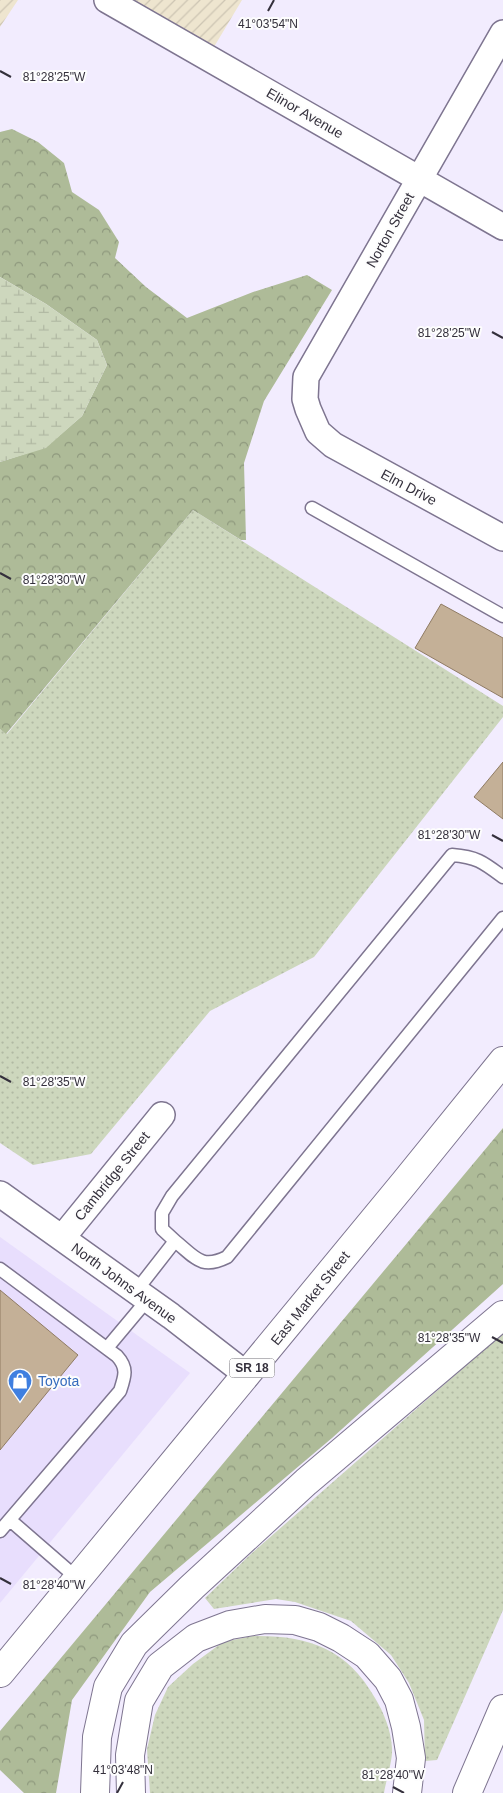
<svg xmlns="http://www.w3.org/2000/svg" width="503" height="1793" font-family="Helvetica,sans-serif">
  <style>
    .built { fill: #e8defd }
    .industrial { fill: url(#industrial-furrows) }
    .grass { fill: url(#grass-dots) }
    .forest { fill: url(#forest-crowns) }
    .wetland { fill: url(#wetland-marsh) }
    .building { fill: #c4b097; stroke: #8f7b63 }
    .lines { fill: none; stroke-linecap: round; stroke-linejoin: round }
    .service-casing { stroke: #7e7590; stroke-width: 15 }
    .minor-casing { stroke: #7e7590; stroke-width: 28 }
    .primary-casing { stroke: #7e7590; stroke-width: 30 }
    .motorway-casing { stroke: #7e7590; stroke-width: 30 }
    .service { stroke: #fff; stroke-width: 12 }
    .minor { stroke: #fff; stroke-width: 25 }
    .primary { stroke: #fff; stroke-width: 28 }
    .motorway { stroke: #fff; stroke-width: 28 }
    .ticks { fill: none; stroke: #34303c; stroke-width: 2 }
    .labels { text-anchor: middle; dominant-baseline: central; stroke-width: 4; stroke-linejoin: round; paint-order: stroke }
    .shield { fill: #fdfdfd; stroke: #706e76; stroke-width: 1 }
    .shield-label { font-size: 12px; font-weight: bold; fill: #34303c }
    .street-label { font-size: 14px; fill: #34303c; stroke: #fdfdfd }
    .shop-label { font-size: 14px; fill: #366cbe; stroke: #fdfdfd; text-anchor: start }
    .ticks-label { font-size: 12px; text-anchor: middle; fill: #34303c; stroke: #fdfdfd; stroke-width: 4; stroke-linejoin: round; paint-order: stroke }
  </style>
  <defs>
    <pattern id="industrial-furrows" width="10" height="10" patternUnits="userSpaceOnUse" patternTransform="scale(1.25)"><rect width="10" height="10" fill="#eee5cf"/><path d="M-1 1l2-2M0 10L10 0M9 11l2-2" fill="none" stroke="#cdc5b3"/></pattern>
    <pattern id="grass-dots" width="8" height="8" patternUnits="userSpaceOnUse" patternTransform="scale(1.25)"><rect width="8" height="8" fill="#cdd7bd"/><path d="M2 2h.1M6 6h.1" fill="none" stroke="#b1b9a3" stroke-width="1.8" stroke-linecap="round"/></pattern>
    <pattern id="forest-crowns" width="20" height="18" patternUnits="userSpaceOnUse" patternTransform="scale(1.25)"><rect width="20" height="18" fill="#aebb98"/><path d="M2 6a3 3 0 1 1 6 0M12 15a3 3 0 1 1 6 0" fill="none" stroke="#8e987d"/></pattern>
    <pattern id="wetland-marsh" width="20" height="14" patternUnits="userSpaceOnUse" patternTransform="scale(1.25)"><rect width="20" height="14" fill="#cdd7bd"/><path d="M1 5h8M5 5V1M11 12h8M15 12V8" fill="none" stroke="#b1b9a3"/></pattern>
  </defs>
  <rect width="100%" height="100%" fill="#f2ecfe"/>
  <path class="built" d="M0,1237L190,1373L0,1603Z"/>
  <path class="industrial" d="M0,0H18L0,27Z
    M106,0H242L208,57Z"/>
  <path class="grass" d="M193,510L503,706V717L314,957L210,1011L91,1154L33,1165L0,1143V729L7,734Z
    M503,1333V1610L437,1760L425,1761L424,1720L409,1683L391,1655L351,1621L295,1602L276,1599L214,1609L205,1598L252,1553Z
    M253,1636C307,1635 347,1648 375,1698C384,1713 391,1730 392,1748C393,1760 386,1780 384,1793H150L147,1749L155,1715L168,1687L193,1664L223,1642Z"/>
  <path class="forest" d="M12,129L38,142L64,163L72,192L99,210L119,242L115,258L146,287L187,318L253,292L307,275L332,290L264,401L244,463L246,540H241L193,510L6,734L0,729V462L46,447L82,416L107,365L97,340L46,304L0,277V132Z
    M503,1128V1284L332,1438L150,1592L72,1700L56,1793H24L0,1770V1731Z"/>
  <path class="wetland" d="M0,277L46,304L97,340L107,365L82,416L46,448L0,462Z"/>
  <path class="building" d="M441,604L503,638V698L415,648Z
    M503,762V819L474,797Z
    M0,1290L78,1355L0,1450Z"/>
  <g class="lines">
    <defs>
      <path id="service" d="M312,508L503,616
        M175,1241L162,1229V1213L172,1196L452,855C477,857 483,862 503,877
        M0,1269L117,1356C128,1368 125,1376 120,1391L0,1531
        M136,1291L175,1241C195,1257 201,1270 227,1257L503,918
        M107,1348L148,1299
        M10,1520L78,1579"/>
      <path id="minor" d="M107,0L503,227
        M503,33L306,377L305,399L308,409L318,432L333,445L503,538
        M0,1194L171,1316L247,1375
        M62,1238L162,1115"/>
      <path id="primary" d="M0,1673L405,1182L503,1061"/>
      <path id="motorway" d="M95,1793L97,1737L108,1687L134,1644L192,1587L306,1482L503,1315
        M131,1793L130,1755L139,1701L160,1666L196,1638L230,1625L265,1619L295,1620L319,1627L341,1638L367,1655L388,1679L399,1700L406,1727L411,1758L407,1793
        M467,1793L503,1709"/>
    </defs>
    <use href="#service" class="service-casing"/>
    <use href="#minor" class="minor-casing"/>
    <use href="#primary" class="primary-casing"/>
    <use href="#motorway" class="motorway-casing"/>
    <use href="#service" class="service"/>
    <use href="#minor" class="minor"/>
    <use href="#primary" class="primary"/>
    <use href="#motorway" class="motorway"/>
  </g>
  <path class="ticks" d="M268,11L274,0M0,71L11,77M492,332L503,338M0,573L11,579M492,835L503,841M0,1076L11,1082M492,1337L503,1343M0,1578L11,1584M393,1787L404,1793M117,1793L123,1782"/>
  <defs>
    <symbol id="shop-pin" viewBox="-11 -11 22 30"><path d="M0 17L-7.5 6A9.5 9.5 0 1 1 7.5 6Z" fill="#3f7fe0" stroke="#fdfdfd"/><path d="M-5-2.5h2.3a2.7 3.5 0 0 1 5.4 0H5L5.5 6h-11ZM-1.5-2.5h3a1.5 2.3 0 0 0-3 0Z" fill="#fff"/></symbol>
  </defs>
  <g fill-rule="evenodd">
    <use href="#shop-pin" x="6" y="1367" width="28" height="38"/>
  </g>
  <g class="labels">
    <rect class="shield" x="229.5" y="1358.5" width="45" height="19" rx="4"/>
    <g class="shield-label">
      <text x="252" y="1368">SR 18</text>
    </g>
    <g class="street-label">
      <text transform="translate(305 113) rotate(30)">Elinor Avenue</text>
      <text transform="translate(390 230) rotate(-61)">Norton Street</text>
      <text transform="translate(409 487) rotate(28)">Elm Drive</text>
      <text transform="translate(112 1176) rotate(-51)">Cambridge Street</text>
      <text transform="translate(124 1283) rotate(36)">North Johns Avenue</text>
      <text transform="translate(310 1298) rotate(-51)">East Market Street</text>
    </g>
    <g class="shop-label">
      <text x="38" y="1381">Toyota</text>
    </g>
  </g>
  <g class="ticks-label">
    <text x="268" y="28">41°03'54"N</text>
    <text x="54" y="81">81°28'25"W</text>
    <text x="449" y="337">81°28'25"W</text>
    <text x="54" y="584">81°28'30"W</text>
    <text x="449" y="839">81°28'30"W</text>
    <text x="54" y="1086">81°28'35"W</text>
    <text x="449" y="1342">81°28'35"W</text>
    <text x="54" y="1589">81°28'40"W</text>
    <text x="123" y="1774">41°03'48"N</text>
    <text x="393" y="1779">81°28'40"W</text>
  </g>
</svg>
